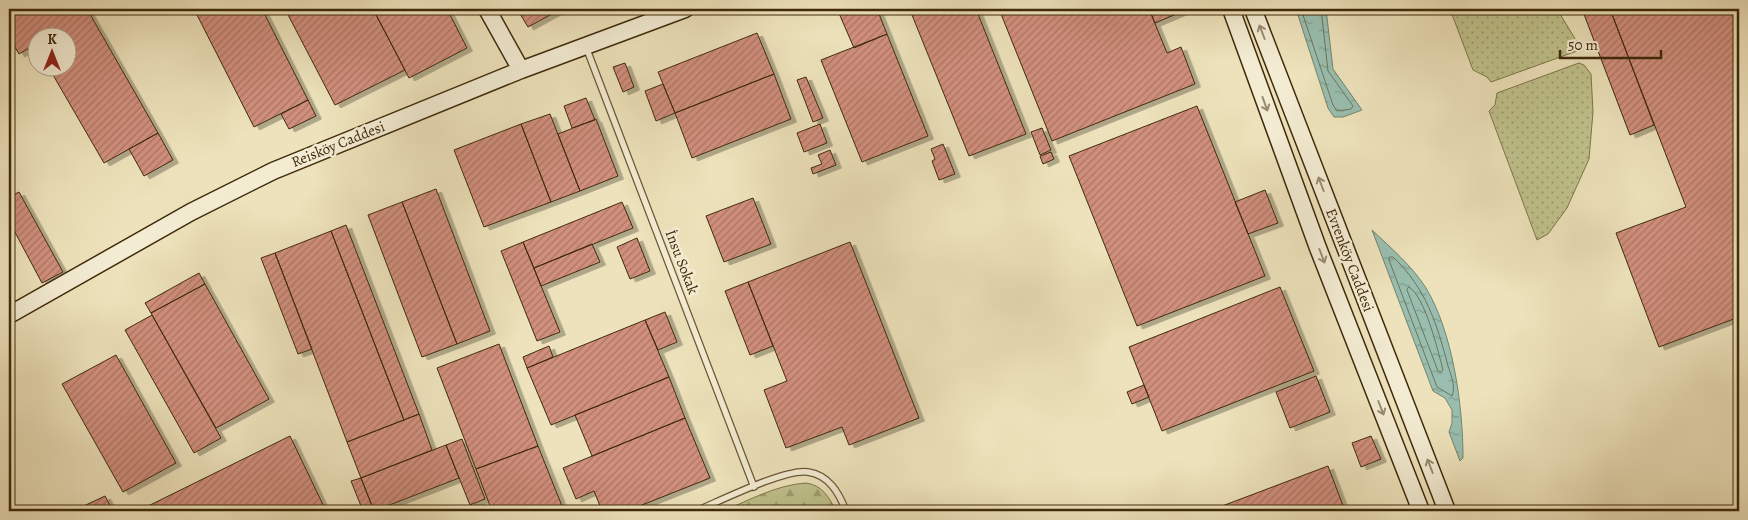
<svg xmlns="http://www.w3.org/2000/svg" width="1748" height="520" font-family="Alegreya,serif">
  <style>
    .grass { fill: url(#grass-dots); stroke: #7f764a }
    .forest { fill: url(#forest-firs); stroke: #7f764a }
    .water { fill: url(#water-ripples); stroke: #75836d }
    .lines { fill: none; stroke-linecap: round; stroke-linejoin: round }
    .shore { stroke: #6c745c; stroke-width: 1 }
    .building { fill: url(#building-hatch); stroke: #3f2a0a; filter: url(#shadow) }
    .lane-casing { stroke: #6a5836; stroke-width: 8 }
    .secondary-casing { stroke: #3f2a0a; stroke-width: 19 }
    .lane { stroke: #f3ecd3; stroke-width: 5.5 }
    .secondary { stroke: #f3ecd3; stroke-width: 16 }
    .oneway { stroke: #998b6e }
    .labels { text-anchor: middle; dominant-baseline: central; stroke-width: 5; stroke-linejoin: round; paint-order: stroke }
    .street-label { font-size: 15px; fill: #3f2a0a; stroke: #f3ecd3 }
  </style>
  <defs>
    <pattern id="grass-dots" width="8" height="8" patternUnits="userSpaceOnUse" patternTransform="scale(1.25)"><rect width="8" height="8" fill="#bfc18b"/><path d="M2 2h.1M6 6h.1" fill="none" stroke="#9d9d70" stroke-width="1.8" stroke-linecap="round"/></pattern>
    <pattern id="forest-firs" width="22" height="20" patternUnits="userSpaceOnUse" patternTransform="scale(1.25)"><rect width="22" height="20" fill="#bfc18b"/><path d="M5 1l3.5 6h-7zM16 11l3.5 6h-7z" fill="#9d9d70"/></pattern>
    <pattern id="water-ripples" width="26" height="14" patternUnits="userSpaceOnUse" patternTransform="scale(1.25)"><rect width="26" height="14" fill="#99beaf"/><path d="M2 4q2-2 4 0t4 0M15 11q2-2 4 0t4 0" fill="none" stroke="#7e9b8d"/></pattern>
    <pattern id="building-hatch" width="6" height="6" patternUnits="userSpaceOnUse" patternTransform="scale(1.25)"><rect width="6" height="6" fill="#d18f7d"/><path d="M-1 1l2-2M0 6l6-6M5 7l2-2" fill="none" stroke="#ab7565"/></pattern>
    <filter id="shadow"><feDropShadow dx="5.5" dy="3" stdDeviation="0" flood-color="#0004"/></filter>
  </defs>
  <rect width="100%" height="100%" fill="#ede2bb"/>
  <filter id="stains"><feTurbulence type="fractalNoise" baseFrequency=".004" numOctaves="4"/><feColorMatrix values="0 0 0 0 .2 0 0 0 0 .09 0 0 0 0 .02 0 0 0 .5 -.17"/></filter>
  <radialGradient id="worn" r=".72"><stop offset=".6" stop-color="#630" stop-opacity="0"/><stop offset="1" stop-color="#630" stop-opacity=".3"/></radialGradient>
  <path class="grass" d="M1450,9H1557L1577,42V51L1491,82L1487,77L1473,70Z
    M1579,63L1584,65L1591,74L1593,112L1589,159L1567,208L1548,234L1537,240L1489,111L1495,105L1497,93Z"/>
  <path class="forest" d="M806,483C822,485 829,497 836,511H723C750,500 776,485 806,483Z"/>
  <path class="water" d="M1296,9H1326L1333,69L1362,110L1343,117H1334L1328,108Z
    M1372,230C1391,248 1412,266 1426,288C1453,333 1463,406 1463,458L1460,461L1449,432L1452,423V410L1445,398L1433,391Z"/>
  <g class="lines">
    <path class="shore" d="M1301,9L1333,105L1337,111L1351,109L1353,106L1328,71L1321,9
      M1390,257H1393C1426,288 1437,324 1448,366C1451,375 1456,388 1452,396L1437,387L1389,260Z
      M1409,287C1425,296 1438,351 1443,370L1441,372L1438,371L1407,290Z"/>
  </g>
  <path class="building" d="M9,9H87L158,133L104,163L49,68H68V38H38V47L36,44L19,54L9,37Z
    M194,9H262L308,100L254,127Z
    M285,9H373L405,70L335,105Z
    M373,9H447L467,48L409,78Z
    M517,9H561L528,27Z
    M844,9H877L887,34L854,48L838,11Z
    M927,9H976L1026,134L969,156L912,15Z
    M999,9H1149L1167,53L1181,47L1195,84L1052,141Z
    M1149,9H1185L1186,10L1155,23Z
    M1582,9H1610L1654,125L1630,135Z
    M1610,9H1739V317L1659,347L1616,233L1686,207Z
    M757,33L774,74L675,113L658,72Z
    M887,34L928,136L862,162L821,60Z
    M625,63L634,87L623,92L613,67Z
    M774,74L791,119L692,158L675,113Z
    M806,77L823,118L813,122L797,80Z
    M663,84L675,113L656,121L645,91Z
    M586,98L595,120L572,128L564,106Z
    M308,100L316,116L289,129L281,114Z
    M1197,106L1265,276L1137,326L1069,156Z
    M550,114L580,191L551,202L521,124Z
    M596,119L618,176L580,191L558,134Z
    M521,124L551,202L484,227L454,150Z
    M820,124L827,143L804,152L797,133Z
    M1042,128L1051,150L1040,155L1031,132Z
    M158,133L173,160L144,176L129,149Z
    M943,144L955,174L939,180L932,161L935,159L931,149Z
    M830,150L836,165L813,174L811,168L822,164L818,155Z
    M1051,152L1054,159L1043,164L1040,156Z
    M436,189L490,331L457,344L402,202Z
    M1265,190L1278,223L1248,234L1235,202Z
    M19,192L63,272L42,283L9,221V197Z
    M753,198L771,244L724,262L706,216Z
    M402,202L457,344L422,357L368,215Z
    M622,202L633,228L534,268L523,242Z
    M346,225L419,414L404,420L331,231Z
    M331,231L404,420L347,442L275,253Z
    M637,238L650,271L630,279L617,247Z
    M523,242L560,332L537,341L501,251Z
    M850,242L919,418L849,445L842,427L786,448L764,390L787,381L748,282Z
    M592,244L600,262L541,286L534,268Z
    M275,253L312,349L298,354L261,258Z
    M199,273L205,284L151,313L145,303Z
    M748,282L773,346L750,355L725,291Z
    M205,284L269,399L216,428L151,313Z
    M1280,287L1314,371L1162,431L1129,347Z
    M665,312L677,342L658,350L645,320Z
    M152,315L221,438L194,453L125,330Z
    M645,320L669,377L551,425L527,368Z
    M499,344L538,446L476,469L437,368Z
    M549,346L553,357L527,368L523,357Z
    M116,355L176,463L123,492L62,384Z
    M1316,376L1330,412L1290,428L1276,392Z
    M669,377L685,418L592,456L575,415Z
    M1144,385L1149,397L1132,404L1127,392Z
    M419,414L432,450L361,478L347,442Z
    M685,418L710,478L627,511H602L594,491L576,499L563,468Z
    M290,436L326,511H138Z
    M1371,436L1381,459L1361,467L1352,443Z
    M462,439L485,499L470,505L446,445Z
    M446,445L459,478L374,511L361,478Z
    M538,446L564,511H492L476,469Z
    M1328,466L1345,511H1209Z
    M361,478L374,511H363L351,481Z
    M105,496L113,511H73Z"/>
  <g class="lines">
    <defs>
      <path id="lane" d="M586,47L754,487
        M696,511C720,501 786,468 808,472C829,475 839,493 846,511"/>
      <path id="secondary" d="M487,9L521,70
        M1231,9L1318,248L1421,511
        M1253,9L1447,511
        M9,315L191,212L273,171L521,70L685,9"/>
    </defs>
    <use href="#lane" class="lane-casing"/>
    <use href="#secondary" class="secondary-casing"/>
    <use href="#lane" class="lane"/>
    <use href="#secondary" class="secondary"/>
  </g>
  <defs><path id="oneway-shaft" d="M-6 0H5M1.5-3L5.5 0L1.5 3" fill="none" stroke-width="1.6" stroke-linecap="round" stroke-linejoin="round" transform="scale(1.25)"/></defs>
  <g class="oneway">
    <use href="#oneway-shaft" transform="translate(1262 32) rotate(-111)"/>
    <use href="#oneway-shaft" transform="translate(1265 104) rotate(70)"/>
    <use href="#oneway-shaft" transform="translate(1321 184) rotate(-111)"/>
    <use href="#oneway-shaft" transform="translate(1322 256) rotate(69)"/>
    <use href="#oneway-shaft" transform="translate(1381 408) rotate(69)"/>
    <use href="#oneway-shaft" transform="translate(1430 466) rotate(-111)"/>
  </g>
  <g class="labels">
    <g class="street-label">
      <text transform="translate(338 144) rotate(-22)">Reisköy Caddesi</text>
      <text transform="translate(1350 260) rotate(69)">Evrenköy Caddesi</text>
      <text transform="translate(682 262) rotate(69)">İnsu Sokak</text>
    </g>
  </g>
  <rect width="1748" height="520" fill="none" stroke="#ede2bb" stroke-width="30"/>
  <rect x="10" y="10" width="1728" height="500" fill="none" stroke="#3f2a0a" stroke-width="2.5"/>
  <rect x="15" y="15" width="1718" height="490" fill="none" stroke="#3f2a0a"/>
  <g transform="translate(52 52)"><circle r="24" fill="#f3ecd3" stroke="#ab9e83"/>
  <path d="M0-4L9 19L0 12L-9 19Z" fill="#8f2418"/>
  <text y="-8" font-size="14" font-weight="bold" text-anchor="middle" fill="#3f2a0a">K</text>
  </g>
  <path d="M1560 50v8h101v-8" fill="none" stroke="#3f2a0a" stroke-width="2.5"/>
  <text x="1568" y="50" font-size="15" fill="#3f2a0a" stroke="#f3ecd3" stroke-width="4" paint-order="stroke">50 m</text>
  <rect width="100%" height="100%" filter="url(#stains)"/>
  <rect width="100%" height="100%" fill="url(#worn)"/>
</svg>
